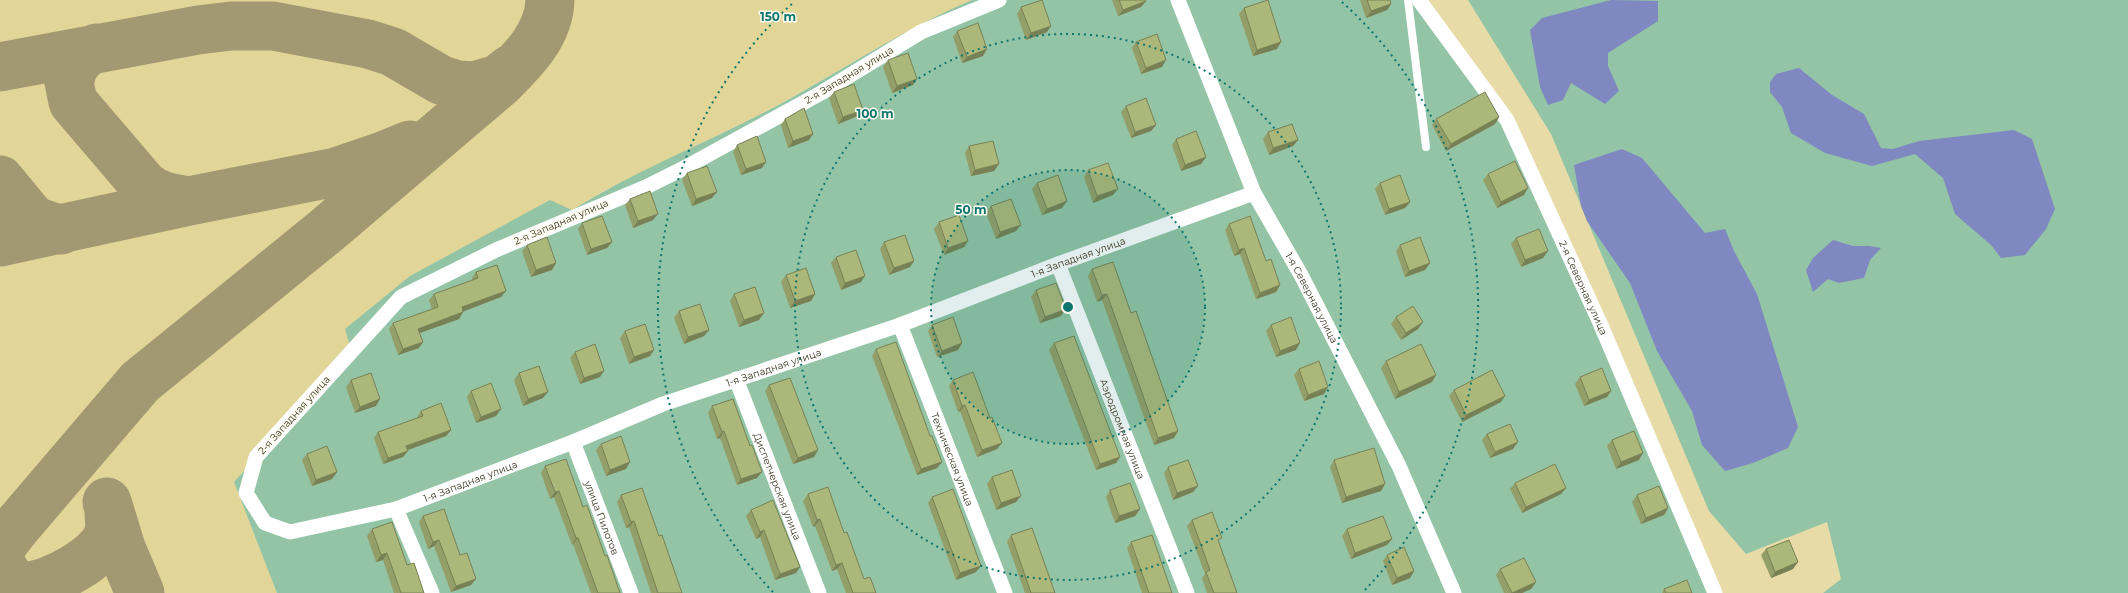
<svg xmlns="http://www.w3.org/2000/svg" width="2128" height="593" font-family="Montserrat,sans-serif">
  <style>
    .built { fill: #e2d598 }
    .green { fill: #93c4a6 }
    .water { fill: #7f88c0 }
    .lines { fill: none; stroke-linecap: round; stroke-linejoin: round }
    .taxiway { stroke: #a29972; stroke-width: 49 }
    .lane { stroke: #fff; stroke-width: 8 }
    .street { stroke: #fff; stroke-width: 15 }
    .wall { fill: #949e68 }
    .shaded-wall { fill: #788155 }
    .building { fill: #acb879; stroke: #788155 }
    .ring { fill: none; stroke: #0f766e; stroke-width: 2; stroke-dasharray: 2 4 }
    .labels { text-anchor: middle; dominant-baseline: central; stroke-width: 3; stroke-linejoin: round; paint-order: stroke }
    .street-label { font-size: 10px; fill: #3a3621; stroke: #fffcf2 }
    .centre { fill: #0f766e; stroke: #fffcf2; stroke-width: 2 }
    .ring-label { font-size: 12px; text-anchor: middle; font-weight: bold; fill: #0f766e; stroke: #fffcf2; stroke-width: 3; stroke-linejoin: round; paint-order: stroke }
  </style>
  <rect width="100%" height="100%" fill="#e7dca8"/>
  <path class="built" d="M0,0H972L921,23L768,110L603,191L572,210L550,201L410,276L352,353L234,482L277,593H0Z"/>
  <path class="green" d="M972,0H1425L1509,129L1714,593H277L234,482L352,353L345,329L410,276L550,200L572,210C635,171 704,144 769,110C837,74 901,30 972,0Z
    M1468,0H2128V593H1823L1841,579L1827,522L1746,554L1709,511L1551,134Z"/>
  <path class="water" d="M1611,0L1658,1V21L1608,53V66L1619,91L1605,104L1571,83L1563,100L1548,105L1540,87L1530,30L1542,18Z
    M1799,68L1832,95L1864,114L1881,148L1893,149L1919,141L2014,130L2032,139L2055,209L2046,229L2025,255L2001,258L1991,245L1955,214L1943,178L1915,154L1872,166L1825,153L1791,133L1782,107L1770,92V82L1776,74Z
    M1622,149L1642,158L1705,233L1725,229L1734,251L1757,294L1798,427L1788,448L1753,463L1725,471L1702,445L1692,411L1657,351L1630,283L1587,221L1581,206L1574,165Z
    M1833,240L1853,246H1869L1881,248L1870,260L1864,278L1839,283L1828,279L1813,292L1806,270L1813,258Z"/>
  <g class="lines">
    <path class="taxiway" d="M96,48L83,55L74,66L69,82L73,102L143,184C156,196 171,198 189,201
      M0,67L198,30L231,26H273L368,44L393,52L441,80L457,85L474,86L498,79L511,69
      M0,180L28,214L35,221L61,230
      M0,242L189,201L336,172L383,156L410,145
      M107,502L121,548L140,593
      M109,511C109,519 111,528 108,535C101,558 50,585 27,586C12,586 0,569 0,554C1,544 11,534 17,526L140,382L327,230L501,82C524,59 549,34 550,0"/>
    <path class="lane" d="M1408,0L1426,147"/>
    <g class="street">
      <path id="s1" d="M999,0L921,32L821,93L686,167L646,187L496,250L401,297L256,457L246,493L265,523L290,532L396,509L573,442L663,404L900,325L1058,264L1254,193"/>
      <path id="s2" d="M1178,0L1254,193L1301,275L1399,466L1454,593"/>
      <path id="s3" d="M1419,0L1507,120L1600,323L1715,593"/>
      <path id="s4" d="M1058,264L1187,593"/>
      <path id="s5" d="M900,325L1005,593"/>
      <path id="s6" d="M736,379L819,593"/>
      <path id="s7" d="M573,442L631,593"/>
      <path d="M396,509L432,593"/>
    </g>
  </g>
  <path class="wall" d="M1112,0H1145L1146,1L1141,7L1118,16Z
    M1360,0H1390L1391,4L1387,10L1366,18Z
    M1021,7L1047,32L1026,40L1017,14Z
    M1244,8L1277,49L1253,56L1239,14Z
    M957,31L983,56L962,63L953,37Z
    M1136,42L1162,67L1141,74L1132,48Z
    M888,60L913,85L892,93L883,67Z
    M834,92L858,116L838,124L829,98Z
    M1126,106L1156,125L1151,131L1131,138L1121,112Z
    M1499,117L1495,124L1446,151L1432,125L1436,119Z
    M785,119L809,140L788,148L781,125Z
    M1268,132L1298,140L1293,146L1269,155L1263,139Z
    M1176,139L1206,157L1201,164L1181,171L1172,145Z
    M737,145L762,168L741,175L733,152Z
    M969,146L999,164L994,171L971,176L965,153Z
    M1088,170L1113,195L1093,203L1084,177Z
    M687,173L712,198L692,206L682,180Z
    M1488,174L1524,195L1497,208L1483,180Z
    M1037,183L1067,201L1062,208L1042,215L1032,189Z
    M1380,183L1410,202L1405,208L1385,215L1375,189Z
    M630,199L653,220L633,228L625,205Z
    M991,206L1016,231L996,239L986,213Z
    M939,222L968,241L964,247L944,255L934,229Z
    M582,223L612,242L607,248L587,255L578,229Z
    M1229,224L1280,285L1276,292L1256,299L1240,254L1234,256L1225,230Z
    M1516,238L1548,251L1543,258L1521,267L1511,244Z
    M884,242L914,261L910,267L889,275L880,249Z
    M527,245L556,263L552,270L531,277L522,251Z
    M1400,245L1430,263L1425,270L1405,277L1396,251Z
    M836,257L861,282L841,290L831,263Z
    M1092,269L1131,313L1178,431L1174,438L1154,445L1102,300L1097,302L1088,276Z
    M476,272L506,291L501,297L463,311V312L459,319L420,333L419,348L398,355L389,329L393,323L432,309L429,300L434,294L472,280V278Z
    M786,275L815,294L811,301L790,308L781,282Z
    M1036,290L1061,316L1040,323L1031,297Z
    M734,294L759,320L739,327L730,301Z
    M679,311L709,330L704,336L684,344L674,318Z
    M1396,317L1418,329L1401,340L1391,324Z
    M932,325L962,343L958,350L937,357L928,331Z
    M1271,325L1296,350L1276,357L1266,331Z
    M625,331L654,350L650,356L629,364L620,338Z
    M1054,343L1120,457L1116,463L1096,470L1049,350Z
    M876,349L930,436L942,462L937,468L917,475L872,356Z
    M575,352L600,377L580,384L570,358Z
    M1386,361L1436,375L1432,382L1395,399L1381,368Z
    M1299,369L1324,394L1304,401L1294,375Z
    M519,373L543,398L523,406L514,380Z
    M1580,377L1611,391L1607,397L1584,406L1575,384Z
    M351,380L376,406L355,413L346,387Z
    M953,380L990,418L1002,443L997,449L977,457L960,411L958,412L949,386Z
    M769,385L818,450L814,457L793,464L765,391Z
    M1454,390L1501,402L1462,422L1449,396Z
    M471,391L496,416L476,423L467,397Z
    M712,406L750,446L757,478L737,485L720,438L717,439L708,413Z
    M421,411L451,430L446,436L408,450L403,457L383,464L374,438L378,432L417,418V417Z
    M1487,434L1513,449L1490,458L1482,440Z
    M1612,440L1639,460L1616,469L1607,446Z
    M601,444L626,469L606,476L596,450Z
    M307,454L337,472L332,479L312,486L302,460Z
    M1334,460L1385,484L1381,491L1342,503L1330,467Z
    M545,466L583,507L605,556L620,593H591L573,544L572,545L554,497L550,499L541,473Z
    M1168,467L1198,486L1193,492L1173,500L1164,473Z
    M992,477L1016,502L996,510L987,484Z
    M1515,483L1566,488L1561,494L1522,513L1510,489Z
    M1110,490L1140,509L1135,516L1115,523L1106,497Z
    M808,494L844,533L864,579L876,593H846L837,569L832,571L815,526L813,527L803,501Z
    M621,495L659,536L682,593H651L629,527L626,528L617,502Z
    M1637,495L1668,508L1664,515L1641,524L1632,502Z
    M932,497L976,572L956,580L928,503Z
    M751,510L796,573L775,580L760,537L756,539L746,516Z
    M423,516L460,555L471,585L451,592L434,546L428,549L419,522Z
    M1192,520L1219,542L1237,593H1207L1202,578L1205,574L1187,526Z
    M372,529L407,565L424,593H394L383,560L376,562L367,536Z
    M1347,529L1387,545L1351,559L1342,536Z
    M1011,535L1055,593H1025L1007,542Z
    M1131,542L1172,593H1142L1127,548Z
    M1766,549L1793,569L1771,578L1761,555Z
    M1387,555L1414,571L1410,578L1392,585L1383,561Z
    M1500,569L1536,582L1531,589L1522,593H1504L1496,575Z
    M1664,589L1692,593H1662Z"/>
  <path class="shaded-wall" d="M1146,1L1141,7L1118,16L1123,10Z
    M1391,4L1387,10L1366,18L1371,11Z
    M1051,26L1047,32L1026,40L1031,33Z
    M1281,42L1277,49L1253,56L1257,50Z
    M987,49L983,56L962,63L967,57Z
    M1166,60L1162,67L1141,74L1146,68Z
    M917,79L913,85L892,93L897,86Z
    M863,110L858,116L838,124L843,117Z
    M1499,117L1495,124L1446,151L1451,144Z
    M1156,125L1151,131L1131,138L1135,132Z
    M813,134L809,140L788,148L793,141Z
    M1298,140L1293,146L1269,155L1273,148Z
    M1206,157L1201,164L1181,171L1185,165Z
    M766,162L762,168L741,175L746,169Z
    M999,164L994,171L971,176L975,170Z
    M1528,188L1524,195L1497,208L1501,202Z
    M1118,189L1113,195L1093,203L1097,196Z
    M717,192L712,198L692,206L696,199Z
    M1067,201L1062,208L1042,215L1047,209Z
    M1410,202L1405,208L1385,215L1389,209Z
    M658,214L653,220L633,228L638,221Z
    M1021,225L1016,231L996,239L1000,232Z
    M968,241L964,247L944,255L948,248Z
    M612,242L607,248L587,255L591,249Z
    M1244,248L1240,254L1234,256L1239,250Z
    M1548,251L1543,258L1521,267L1525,260Z
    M914,261L910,267L889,275L894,268Z
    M556,263L552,270L531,277L536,270Z
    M1430,263L1425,270L1405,277L1409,271Z
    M865,276L861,282L841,290L845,283Z
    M1280,285L1276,292L1256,299L1260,293Z
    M506,291L501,297L457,314L462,307Z
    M815,294L811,301L790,308L795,301Z
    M1107,294L1102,300L1097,302L1102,295Z
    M1066,309L1061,316L1040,323L1045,317Z
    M463,312L459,319L414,335L418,329Z
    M764,313L759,320L739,327L744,320Z
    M1423,322L1418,329L1401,340L1406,333Z
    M709,330L704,336L684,344L688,337Z
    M423,342L419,348L398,355L403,349Z
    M962,343L958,350L937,357L942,351Z
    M1300,343L1296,350L1276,357L1280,351Z
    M654,350L650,356L629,364L634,357Z
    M604,371L600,377L580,384L584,378Z
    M1436,375L1432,382L1395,399L1399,392Z
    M1328,387L1324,394L1304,401L1308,395Z
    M1611,391L1607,397L1584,406L1589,400Z
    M548,392L543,398L523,406L528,399Z
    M1505,396L1501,402L1462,422L1466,415Z
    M380,399L376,406L355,413L360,407Z
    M965,405L960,411L958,412L962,406Z
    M501,409L496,416L476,423L481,417Z
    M451,430L446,436L402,452L406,446Z
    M724,431L720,438L717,439L722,432Z
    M1178,431L1174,438L1154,445L1158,438Z
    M1518,442L1513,449L1490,458L1495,452Z
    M1002,443L997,449L977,457L982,450Z
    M818,450L814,457L793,464L798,458Z
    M408,451L403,457L383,464L388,458Z
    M1643,453L1639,460L1616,469L1621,462Z
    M1120,457L1116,463L1096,470L1100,464Z
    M630,462L626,469L606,476L610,470Z
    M942,462L937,468L917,475L921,469Z
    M337,472L332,479L312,486L316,480Z
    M762,472L757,478L737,485L741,479Z
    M1385,484L1381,491L1342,503L1346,497Z
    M1198,486L1193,492L1173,500L1177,493Z
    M1566,488L1561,494L1522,513L1526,507Z
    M559,491L554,497L550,499L555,492Z
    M1021,496L1016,502L996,510L1001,503Z
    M1668,508L1664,515L1641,524L1646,518Z
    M1140,509L1135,516L1115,523L1119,516Z
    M820,519L815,526L813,527L817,520Z
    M634,521L629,527L626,528L631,522Z
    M764,530L760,537L756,539L760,532Z
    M576,538H578L573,544L572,545Z
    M1392,539L1387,545L1351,559L1355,553Z
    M439,540L434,546L428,549L433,542Z
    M387,553L383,560L376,562L381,555Z
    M1798,562L1793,569L1771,578L1775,572Z
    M842,563L837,569L832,571L836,565Z
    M981,566L976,572L956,580L960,573Z
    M800,567L796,573L775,580L780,574Z
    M1414,571L1410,578L1392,585L1397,578Z
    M476,579L471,585L451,592L456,586Z
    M1536,582L1531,589L1522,593H1512Z"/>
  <path class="building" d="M1042,0L1051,26L1031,33L1021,7Z
    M1119,0H1145L1146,1L1123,10Z
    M1268,0L1281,42L1257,50L1244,8Z
    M1367,0H1390L1391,4L1371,11Z
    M978,23L987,49L967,57L957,31Z
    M1157,34L1166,60L1146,68L1136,42Z
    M908,53L917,79L897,86L888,60Z
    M854,84L863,110L843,117L834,92Z
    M1485,92L1499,117L1451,144L1436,119Z
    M1146,98L1156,125L1135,132L1126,106Z
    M804,108L813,134L793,141L785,119Z
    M1292,124L1298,140L1273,148L1268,132Z
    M1196,131L1206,157L1185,165L1176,139Z
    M757,136L766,162L746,169L737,145Z
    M993,141L999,164L975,170L969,146Z
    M1515,161L1528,188L1501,202L1488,174Z
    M1108,163L1118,189L1097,196L1088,170Z
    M707,166L717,192L696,199L687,173Z
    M1058,175L1067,201L1047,209L1037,183Z
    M1400,175L1410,202L1389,209L1380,183Z
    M650,191L658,214L638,221L630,199Z
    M1011,199L1021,225L1000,232L991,206Z
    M959,215L968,241L948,248L939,222Z
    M602,216L612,242L591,249L582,223Z
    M1250,216L1266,261L1271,259L1280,285L1260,293L1244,248L1239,250L1229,224Z
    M1539,229L1548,251L1525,260L1516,238Z
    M905,235L914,261L894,268L884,242Z
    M547,237L556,263L536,270L527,245Z
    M1420,237L1430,263L1409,271L1400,245Z
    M856,250L865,276L845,283L836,257Z
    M1113,262L1131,313L1136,311L1178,431L1158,438L1107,294L1102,295L1092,269Z
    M497,265L506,291L462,307L463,312L418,329L423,342L403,349L393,323L438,307L434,294L478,278L476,272Z
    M806,268L815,294L795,301L786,275Z
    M1056,283L1066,309L1045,317L1036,290Z
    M755,287L764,313L744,320L734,294Z
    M700,304L709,330L688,337L679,311Z
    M1413,306L1423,322L1406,333L1396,317Z
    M953,317L962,343L942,351L932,325Z
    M1291,317L1300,343L1280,351L1271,325Z
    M645,324L654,350L634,357L625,331Z
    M1074,336L1120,457L1100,464L1054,343Z
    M896,342L930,436H932L942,462L921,469L876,349Z
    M595,344L604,371L584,378L575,352Z
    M1421,344L1436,375L1399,392L1386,361Z
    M1319,361L1328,387L1308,395L1299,369Z
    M539,366L548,392L528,399L519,373Z
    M1602,368L1611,391L1589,400L1580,377Z
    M1492,370L1505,396L1466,415L1454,390Z
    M973,372L990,418L992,417L1002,443L982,450L965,405L962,406L953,380Z
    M371,373L380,399L360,407L351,380Z
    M790,378L818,450L798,458L769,385Z
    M491,383L501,409L481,417L471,391Z
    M733,399L750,446L752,445L762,472L741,479L724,431L722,432L712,406Z
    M441,403L451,430L406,446L408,451L388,458L378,432L423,416L421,411Z
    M1510,424L1518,442L1495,452L1487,434Z
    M1634,431L1643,453L1621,462L1612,440Z
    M621,436L630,462L610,470L601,444Z
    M327,446L337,472L316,480L307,454Z
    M1374,448L1385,484L1346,497L1334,460Z
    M566,459L583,507L587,505L605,556L607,555L620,593H598L578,538H576L559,491L555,492L545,466Z
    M1188,460L1198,486L1177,493L1168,467Z
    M1555,464L1566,488L1526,507L1515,483Z
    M1012,470L1021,496L1001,503L992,477Z
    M1130,483L1140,509L1119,516L1110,490Z
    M1659,486L1668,508L1646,518L1637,495Z
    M828,487L844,533L847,532L864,579L870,577L876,593H853L842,563L836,565L820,519L817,520L808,494Z
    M642,488L659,536L662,535L682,593H658L634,521L631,522L621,495Z
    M953,489L981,566L960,573L932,497Z
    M773,500L800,567L780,574L764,530L760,532L751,510Z
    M444,509L460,555L467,553L476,579L456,586L439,540L433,542L423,516Z
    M1212,512L1222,538L1218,540L1237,593H1214L1206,572L1210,570L1192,520Z
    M1383,516L1392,539L1355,553L1347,529Z
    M392,522L407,565L414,563L424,593H401L387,553L381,555L372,529Z
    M1032,528L1055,593H1031L1011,535Z
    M1152,535L1172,593H1149L1131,542Z
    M1789,540L1798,562L1775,572L1766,549Z
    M1404,547L1414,571L1397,578L1387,555Z
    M1524,558L1536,582L1512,593L1500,569Z
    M1687,580L1692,593H1666L1664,589Z"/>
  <circle cx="1068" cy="307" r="137" fill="#0f766e" fill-opacity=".12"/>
  <g class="ring">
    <circle cx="1068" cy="307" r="137"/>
    <circle cx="1068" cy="307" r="273"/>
    <path d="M773 592A410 410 0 0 1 794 2M1342 2A410 410 0 0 1 1363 592"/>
  </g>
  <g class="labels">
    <g class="street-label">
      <text transform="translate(849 75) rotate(-31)">2-я Западная улица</text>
      <text transform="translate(561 222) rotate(-23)">2-я Западная улица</text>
      <text stroke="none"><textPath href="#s1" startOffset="1820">1-я Западная улица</textPath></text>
      <text stroke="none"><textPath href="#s3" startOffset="333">2-я Северная улица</textPath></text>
      <text stroke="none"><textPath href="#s2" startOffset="327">1-я Северная улица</textPath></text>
      <text stroke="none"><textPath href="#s1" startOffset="1496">1-я Западная улица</textPath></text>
      <text transform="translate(294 415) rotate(-48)">2-я Западная улица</text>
      <text stroke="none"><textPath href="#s4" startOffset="177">Аэродромная улица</textPath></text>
      <text stroke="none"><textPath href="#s5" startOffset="144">Техническая улица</textPath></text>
      <text stroke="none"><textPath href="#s1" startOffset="1172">1-я Западная улица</textPath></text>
      <text stroke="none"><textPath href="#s6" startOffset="115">Диспетчерская улица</textPath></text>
      <text stroke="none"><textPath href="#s7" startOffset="81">улица Пилотов</textPath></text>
    </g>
  </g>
  <circle cx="1068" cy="307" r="6" class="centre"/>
  <g class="ring-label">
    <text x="778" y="21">150 m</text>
    <text x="875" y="118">100 m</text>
    <text x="971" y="214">50 m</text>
  </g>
</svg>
